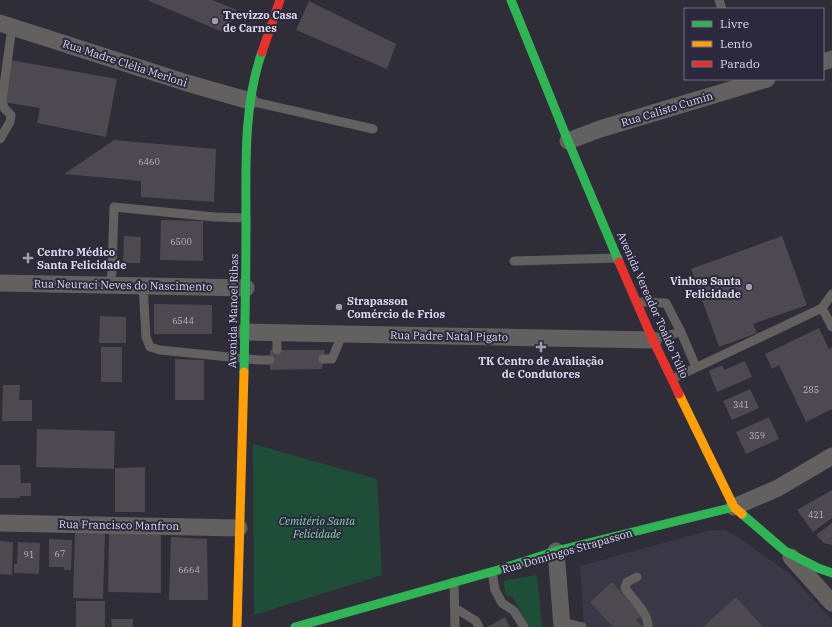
<svg xmlns="http://www.w3.org/2000/svg" width="832" height="627" font-family="'IBM Plex Serif',serif">
  <style>
    .commercial { fill: #3a3747 }
    .green { fill: #1f4e38 }
    .building { fill: #4e4850 }
    .lines { fill: none; stroke-linecap: round; stroke-linejoin: round }
    .lane { stroke: #62615f; stroke-width: 9 }
    .street { stroke: #62615f; stroke-width: 17 }
    .fast { stroke: #30b455; stroke-width: 9 }
    .slow { stroke: #ff9f0a; stroke-width: 9 }
    .jam { stroke: #e5322d; stroke-width: 9 }
    .poi-dot { fill: #9f9daa; stroke: #2c283d; stroke-width: 1.5 }
    .labels { text-anchor: middle; dominant-baseline: central; stroke-width: 4; stroke-linejoin: round; paint-order: stroke }
    .number-label { font-size: 9px; fill: #b8b5c2 }
    .poi-label { font-size: 11px; font-weight: bold; fill: #dbd9e8; stroke: #2c283d; text-anchor: start }
    .street-label { font-size: 11px; fill: #dbd9e8; stroke: #2c283d }
    .park-label { font-size: 11px; font-style: italic; fill: #81d6a8; stroke: #2c283d }
  </style>
  <rect width="100%" height="100%" fill="#2f2d38"/>
  <path class="commercial" d="M710,530H725L733,534L789,573L832,620V627H584L580,566Z"/>
  <path class="green" d="M253,444L377,479L382,575L254,615Z
    M537,575L542,627H528L513,597L506,595L503,581Z"/>
  <path class="building" d="M147,0H212L237,10L225,33Z
    M309,1L396,44L387,69L296,30Z
    M11,60L117,79L106,137L37,123L40,108L3,102Z
    M114,140L216,149L214,202L141,197V181L64,174Z
    M161,220L203,221V261L160,260Z
    M124,236L141,237L140,263H123Z
    M782,236L807,305L753,324L757,333L719,347L691,269Z
    M154,304L212,305V334H154Z
    M100,316L126,317V343H99Z
    M819,328L829,349L832,347V409L806,422L779,365L772,369L765,354Z
    M101,347H122V382H101Z
    M270,350H325L322,369L270,370Z
    M175,359L204,360V400H175Z
    M745,361L752,377L717,392L709,371L722,365L724,370Z
    M3,385H20L19,400H32V421H2Z
    M750,389L759,408L732,420L723,401Z
    M769,417L779,439L746,454L736,432Z
    M37,429L115,431L114,469L36,467Z
    M0,465H20L21,483H31V496H20V498H0Z
    M145,467V512H115V468Z
    M832,490V518L813,532L797,510Z
    M832,523V545L824,543L816,535Z
    M75,532L105,533L103,599L73,598Z
    M109,532H161V593L108,592Z
    M171,537L207,539L208,600H169Z
    M49,539L72,540L71,570H64V567H49Z
    M0,541L13,542L12,575L0,574Z
    M18,542L40,543L39,574L14,573V564H17Z
    M612,582L642,615L636,620L643,627H613L590,602Z
    M736,597L763,627H703Z
    M76,601H105V627H76Z
    M505,617L510,627H487Z
    M111,619H133V627H112Z"/>
  <g class="lines">
    <path class="lane" d="M719,0L722,9
      M250,101L373,129
      M0,139L10,122L11,115L4,108L2,100L12,27
      M514,261L618,258
      M110,285L112,272L114,207L215,217L246,218
      M143,286L146,337L150,347L160,350L259,360H270
      M638,302L666,303L681,332L696,367
      M822,308L832,327
      M653,339L681,332
      M277,350V334
      M323,359H332L342,335
      M672,379L822,308L832,294
      M492,572L495,590L502,603L514,611L524,627
      M637,577L627,582L625,588C632,599 649,613 648,627
      M454,582L455,627
      M455,608L476,621L479,627
      M561,622L582,627"/>
    <path class="street" d="M0,23L187,83L250,101
      M823,62L832,59
      M568,141L600,129L767,79
      M0,283L246,288
      M245,332L653,340
      M734,507L778,488L832,456
      M0,523L239,528
      M556,551L562,627
      M791,557L832,603"/>
    <path class="fast" d="M511,0L568,141L619,262
      M244,372C245,323 246,275 246,226C246,170 243,105 262,52
      M742,514L785,551L818,568L832,573
      M295,627L498,570L556,551L734,507"/>
    <path class="slow" d="M679,394L734,507L742,514
      M237,627L244,372"/>
    <path class="jam" d="M262,52L280,0
      M619,262L653,340L679,394"/>
  </g>
  <g class="poi-dot">
    <circle cx="215" cy="21" r="4"/>
    <path d="M26 252h4v4h4v4h-4v4h-4v-4h-4v-4h4z"/>
    <circle cx="749" cy="287" r="4"/>
    <circle cx="339" cy="307" r="4"/>
    <path d="M539 341h4v4h4v4h-4v4h-4v-4h-4v-4h4z"/>
  </g>
  <g class="labels">
    <g class="number-label">
      <text x="149" y="161">6460</text>
      <text x="181" y="241">6500</text>
      <text x="183" y="320">6544</text>
      <text x="811" y="389">285</text>
      <text x="741" y="404">341</text>
      <text x="757" y="435">359</text>
      <text x="816" y="514">421</text>
      <text x="60" y="553">67</text>
      <text x="29" y="554">91</text>
      <text x="189" y="569">6664</text>
    </g>
    <g class="poi-label">
      <text x="223" y="15">Trevizzo Casa<tspan x="223" dy="13">de Carnes</tspan></text>
      <text x="37" y="252">Centro Médico<tspan x="37" dy="13">Santa Felicidade</tspan></text>
      <text x="741" y="281" text-anchor="end">Vinhos Santa<tspan x="741" dy="13">Felicidade</tspan></text>
      <text x="347" y="301">Strapasson<tspan x="347" dy="13">Comércio de Frios</tspan></text>
      <text x="541" y="361" text-anchor="middle">TK Centro de Avaliação<tspan x="541" dy="13">de Condutores</tspan></text>
    </g>
    <g class="street-label">
      <text transform="translate(125 63) rotate(18)">Rua Madre Clélia Merloni</text>
      <text transform="translate(667 109) rotate(-17)">Rua Calisto Cumin</text>
      <text transform="translate(123 285) rotate(1)">Rua Neuraci Neves do Nascimento</text>
      <text transform="translate(653 305) rotate(66)">Avenida Vereador Toaldo Túlio</text>
      <text transform="translate(233 311) rotate(-89)">Avenida Manoel Ribas</text>
      <text transform="translate(449 336) rotate(1)">Rua Padre Natal Pigato</text>
      <text transform="translate(119 525) rotate(1)">Rua Francisco Manfron</text>
      <text transform="translate(567 551) rotate(-16)">Rua Domingos Strapasson</text>
    </g>
    <g class="park-label">
      <text x="317" y="521">Cemitério Santa<tspan x="317" dy="13">Felicidade</tspan></text>
    </g>
  </g>
  <rect x="684" y="8" width="140" height="72" fill="#2c283d" stroke="#726f81"/>
  <rect x="692" y="21" width="20" height="6" fill="#30b455" stroke="#726f81"/>
  <text x="720" y="28" font-size="12" fill="#dbd9e8">Livre</text>
  <rect x="692" y="41" width="20" height="6" fill="#ff9f0a" stroke="#726f81"/>
  <text x="720" y="48" font-size="12" fill="#dbd9e8">Lento</text>
  <rect x="692" y="61" width="20" height="6" fill="#e5322d" stroke="#726f81"/>
  <text x="720" y="68" font-size="12" fill="#dbd9e8">Parado</text>
</svg>
